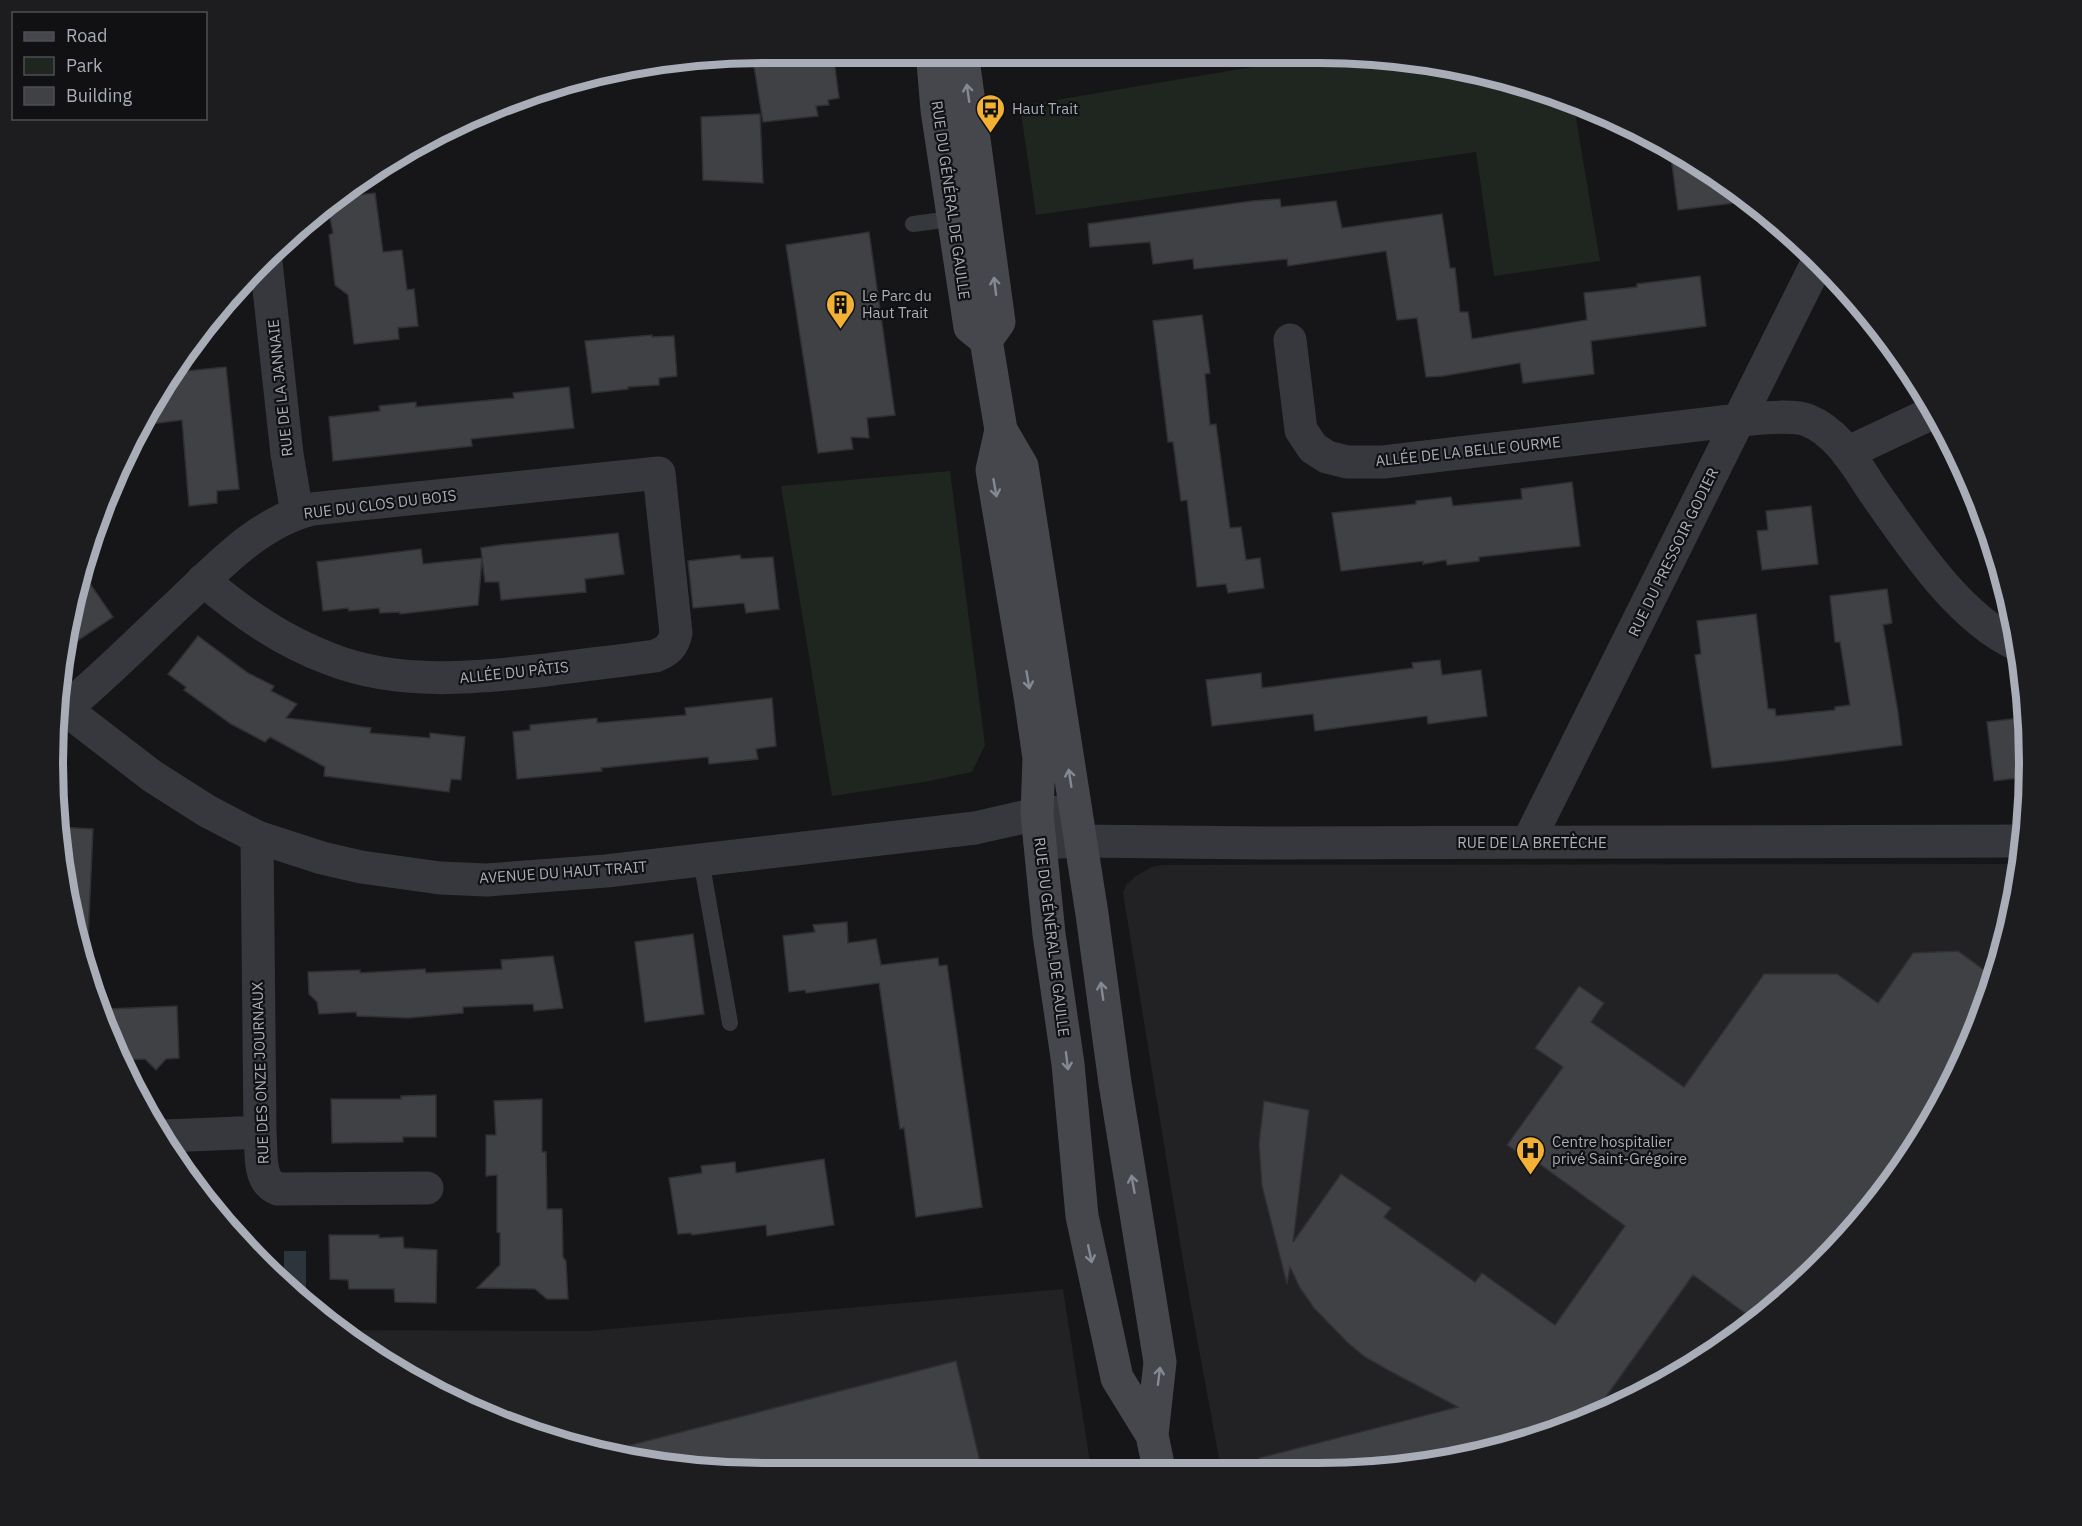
<svg xmlns="http://www.w3.org/2000/svg" width="2082" height="1526" font-family="'IBM Plex Sans',sans-serif">
  <style>
    .built { fill: #222225 }
    .green { fill: #1e261f }
    .water { fill: #2c353c }
    .building { fill: #404145; stroke: #303034; stroke-width: 1.5 }
    .lines { fill: none; stroke-linecap: round; stroke-linejoin: round }
    .service { stroke: #37383d; stroke-width: 16 }
    .minor { stroke: #37383d; stroke-width: 33 }
    .tertiary { stroke: #37383d; stroke-width: 33 }
    .secondary { stroke: #45474d; stroke-width: 33 }
    .oneway { stroke: #858993 }
    .labels { text-anchor: middle; dominant-baseline: central; stroke-width: 4.5; stroke-linejoin: round; paint-order: stroke }
    .poi-label { font-size: 15px; fill: #a8adb8; stroke: #111113; text-anchor: start }
    .street-label { font-size: 15px; fill: #a8adb8; stroke: #111113 }
    .rim { fill: none; stroke: #a8adb8; stroke-width: 8 }
  </style>
  <rect width="100%" height="100%" fill="#161618"/>
  <path class="built" d="M2021,864L1992,991L1934,1118L1853,1231L1752,1326L1591,1419L1412,1467L1221,1469L1185,1273L1123,893L1126,885L1136,876L1152,867L1162,865Z
    M1063,1289L1091,1469L716,1472L579,1449L408,1378L340,1330L588,1331Z"/>
  <path class="green" d="M1331,54L1503,77L1573,100L1600,261L1494,276L1476,152L1036,215L1020,106Z
    M950,471L985,745L972,772L924,782L832,796L781,486Z"/>
  <path class="water" d="M284,1251H306V1295L293,1296L284,1286Z"/>
  <path class="building" d="M763,52H833L839,98L828,100L829,105L816,106L818,116L763,122L752,54Z
    M760,114L763,183L703,180L701,117Z
    M1670,149L1713,172L1751,201L1678,210Z
    M375,193L383,252L402,250L407,290L414,289L418,326L398,328L399,339L354,344L348,295L335,285L329,235L333,233L328,208L340,197Z
    M1280,199L1281,207L1336,201L1342,228L1442,214L1450,268H1455L1460,312H1468L1472,339L1587,320L1584,293L1637,287V284L1700,276L1706,326L1591,341L1594,374L1523,383L1520,363L1443,376L1426,377L1417,318L1397,320L1386,251L1288,266L1287,259L1194,269L1193,259L1153,264L1150,242L1090,247L1088,224L1252,201Z
    M869,232L895,415L867,418L869,438L851,437L853,449L818,453L786,245Z
    M1202,315L1210,373L1205,374L1210,425L1216,424L1230,528L1241,527L1246,560L1260,558L1264,588L1228,593L1226,584L1197,587L1187,500L1181,501L1173,442H1168L1153,321Z
    M652,335V337L674,336L677,376L659,378V385L628,387V389L592,393L585,341Z
    M226,367L239,489L217,491V503L189,506L182,420L142,425L177,372Z
    M569,387L574,428L471,439L472,446L333,461L329,417L380,411L379,406L416,402V407L514,398L513,393Z
    M1572,482L1580,546L1479,557V561L1447,565L1446,560L1423,564V561L1341,571L1332,513L1416,504V501L1451,497L1453,506L1522,499L1521,489Z
    M1811,506L1818,564L1762,570L1757,531L1768,530L1766,511Z
    M618,533L624,574L585,579L586,592L501,600L499,582H485L482,559L478,605L400,614V612L380,613L379,608L349,611L348,608L323,611L317,562L421,549L423,564L482,558L481,548L500,545Z
    M740,555L741,559L773,557L779,609L746,613L744,603L693,608L688,561Z
    M80,569L113,617L62,651L77,579Z
    M1887,589L1892,623L1883,625L1898,712L1902,745L1781,761L1712,768L1695,655L1701,654L1697,621L1756,614L1768,709H1775L1776,716L1835,710V707L1850,705L1840,642H1835L1830,596Z
    M198,636L248,673L274,686L271,691L297,704L286,718L371,728L370,733L430,738V733L465,737L461,780L451,779L449,792L324,776L325,767L270,737L265,742L231,724L184,690L186,687L168,674Z
    M1440,660L1442,675L1481,670L1487,716L1428,724L1427,716L1315,731L1313,714L1212,726L1206,680L1261,673L1262,688L1413,668L1412,663Z
    M772,698L776,746L756,749L758,759L709,764L708,757L601,768L602,771L517,779L513,732L530,730V725L597,718V723L686,715L685,708Z
    M2028,717L2026,777L1994,781L1987,722Z
    M59,827L93,829L88,940L81,941L59,855Z
    M847,922L848,943L876,939L881,965L938,958L939,966L947,965L982,1207L916,1217L904,1128L900,1129L879,983L806,993L805,990L789,992L783,936L815,932L813,925Z
    M693,934L704,1014L645,1022L635,942Z
    M1958,951L1995,978L1992,991L1934,1118L1853,1231L1757,1322L1693,1275L1590,1419L1412,1467L1260,1468L1259,1458L1458,1407L1386,1369L1365,1357L1347,1342L1314,1308L1300,1288L1290,1267L1287,1284L1262,1186L1259,1144L1264,1101L1309,1110L1293,1242L1341,1174L1391,1208L1384,1217L1475,1282L1482,1273L1555,1325L1625,1226L1538,1163L1537,1166L1507,1145L1563,1067L1535,1048L1579,986L1604,1003L1591,1022L1684,1087L1764,974H1837L1878,1003L1913,953Z
    M553,956L563,1008L534,1011L533,1004L463,1007V1013L408,1018L357,1016L356,1012L319,1014L317,1002L309,994L308,972L360,970V973L425,969L426,973L502,969L501,960Z
    M177,1006L179,1058L166,1059L156,1070L145,1059L121,1060L109,1039L108,1009Z
    M436,1095V1137H403V1142L332,1143L331,1099H401V1096Z
    M542,1099V1152H546L547,1209H562L563,1257L566,1261L568,1299H547L535,1289L477,1288L500,1265V1233L497,1232V1175L486,1176V1135H496L494,1101Z
    M824,1159L834,1225L767,1236L766,1225L692,1235L691,1233L678,1234L669,1178L702,1173L701,1166L735,1162L736,1173Z
    M329,1235H379V1238L403,1237L404,1248L437,1250L436,1303L395,1302L394,1289H349L348,1280L330,1279Z
    M956,1361L982,1470L716,1472L600,1453Z"/>
  <g class="lines">
    <path class="service" d="M913,224L959,218
      M701,860L730,1023"/>
    <path class="minor" d="M266,262L287,454L297,513
      M1290,340L1301,430L1313,448L1327,457L1347,462H1383L1739,420C1756,419 1791,414 1807,420C1838,432 1856,465 1874,492C1910,543 1958,617 2016,644
      M1847,453L1934,412
      M65,709C106,675 144,636 183,600C221,564 260,522 312,509L659,473L676,633C673,646 668,651 655,656C619,661 583,665 546,670C475,678 399,686 330,659C282,641 242,613 203,580
      M257,837L260,1132C262,1151 257,1182 278,1189L427,1188
      M1528,842L1818,261
      M1040,843L1080,841L1266,843L2024,841
      M165,1136L260,1132"/>
    <path class="tertiary" d="M59,702L65,709L152,776L207,811L257,837L322,858L361,867L440,878L487,880L606,871L975,828L1037,814L1075,811"/>
    <path class="secondary" d="M937,53L933,62L937,110L970,327L986,340L1001,430L1022,466L1092,914L1115,1083L1160,1362L1152,1435L1159,1469
      M959,53L963,59L999,322L986,340
      M1001,430L992,470L1030,696L1039,758L1037,814L1049,934L1068,1064L1082,1216L1117,1378L1152,1435"/>
  </g>
  <defs><path id="oneway-shaft" d="M-6 0H5M1.5-3L5.5 0L1.5 3" fill="none" stroke-width="1.6" stroke-linecap="round" stroke-linejoin="round" transform="scale(1.5)"/></defs>
  <g class="oneway">
    <use href="#oneway-shaft" transform="translate(968 93) rotate(-98)"/>
    <use href="#oneway-shaft" transform="translate(995 286) rotate(-97)"/>
    <use href="#oneway-shaft" transform="translate(995 488) rotate(80)"/>
    <use href="#oneway-shaft" transform="translate(1028 680) rotate(80)"/>
    <use href="#oneway-shaft" transform="translate(1070 778) rotate(-99)"/>
    <use href="#oneway-shaft" transform="translate(1102 991) rotate(-98)"/>
    <use href="#oneway-shaft" transform="translate(1067 1061) rotate(83)"/>
    <use href="#oneway-shaft" transform="translate(1133 1184) rotate(-100)"/>
    <use href="#oneway-shaft" transform="translate(1090 1254) rotate(78)"/>
    <use href="#oneway-shaft" transform="translate(1159 1376) rotate(-83)"/>
  </g>
  <defs>
    <symbol id="bus-pin" viewBox="-11 -11 22 30"><path d="M0 17L-7.5 6A9.5 9.5 0 1 1 7.5 6Z" fill="#f2b134" stroke="#111113"/><path d="M-5-6H5V4H4V6H2V4H-2V6H-4V4H-5ZM-3.5-4V0h7V-4ZM-3.5 1.2v1.5H-2V1.2ZM2 1.2v1.5H3.5V1.2Z" fill="#111"/></symbol>
    <symbol id="building-pin" viewBox="-11 -11 22 30"><path d="M0 17L-7.5 6A9.5 9.5 0 1 1 7.5 6Z" fill="#f2b134" stroke="#111113"/><path d="M-4-6H4V6H1V3H-1V6H-4ZM-2.5-4.3h1.7v1.8h-1.7ZM.8-4.3h1.7v1.8H.8ZM-2.5-1h1.7V.8h-1.7ZM.8-1h1.7V.8H.8Z" fill="#111"/></symbol>
    <symbol id="hospital-pin" viewBox="-11 -11 22 30"><path d="M0 17L-7.5 6A9.5 9.5 0 1 1 7.5 6Z" fill="#f2b134" stroke="#111113"/><path d="M-5-5h3v3.5h4V-5h3V5h-3V1.5h-4V5h-3Z" fill="#111"/></symbol>
  </defs>
  <g fill-rule="evenodd">
    <use href="#bus-pin" x="974" y="92" width="33" height="45"/>
    <use href="#building-pin" x="824" y="288" width="33" height="45"/>
    <use href="#hospital-pin" x="1514" y="1134" width="33" height="45"/>
  </g>
  <g class="labels">
    <g class="poi-label">
      <text x="1012" y="108">Haut Trait</text>
      <text x="862" y="295">Le Parc du<tspan x="862" dy="17">Haut Trait</tspan></text>
      <text x="1552" y="1141">Centre hospitalier<tspan x="1552" dy="17">privé Saint-Grégoire</tspan></text>
    </g>
    <g class="street-label">
      <text transform="translate(951 200) rotate(82)">RUE DU GÉNÉRAL DE GAULLE</text>
      <text transform="translate(280 388) rotate(-96)">RUE DE LA JANNAIE</text>
      <text transform="translate(1468 451) rotate(-6)">ALLÉE DE LA BELLE OURME</text>
      <text transform="translate(380 504) rotate(-7)">RUE DU CLOS DU BOIS</text>
      <text transform="translate(1673 552) rotate(-64)">RUE DU PRESSOIR GODIER</text>
      <text transform="translate(514 672) rotate(-6)">ALLÉE DU PÂTIS</text>
      <text x="1532" y="842">RUE DE LA BRETÈCHE</text>
      <text transform="translate(563 872) rotate(-4)">AVENUE DU HAUT TRAIT</text>
      <text transform="translate(1052 937) rotate(83)">RUE DU GÉNÉRAL DE GAULLE</text>
      <text transform="translate(260 1073) rotate(-92)">RUE DES ONZE JOURNAUX</text>
    </g>
  </g>
  <path d="M0 0H2082V1526H0ZM763 63H1319A700 700 0 0 1 2019 763V763A700 700 0 0 1 1319 1463H763A700 700 0 0 1 63 763V763A700 700 0 0 1 763 63Z" fill="#1d1d20" fill-rule="evenodd"/>
  <path class="rim" d="M763 63H1319A700 700 0 0 1 2019 763V763A700 700 0 0 1 1319 1463H763A700 700 0 0 1 63 763V763A700 700 0 0 1 763 63Z"/>
  <rect x="12" y="12" width="195" height="108" fill="#111113" stroke="#4d4f55" stroke-width="1.5"/>
  <rect x="24" y="32" width="30" height="9" fill="#45474d" stroke="#4d4f55" stroke-width="1.5"/>
  <text x="66" y="42" font-size="18" fill="#a8adb8">Road</text>
  <rect x="24" y="57" width="30" height="18" fill="#1e261f" stroke="#4d4f55" stroke-width="1.5"/>
  <text x="66" y="72" font-size="18" fill="#a8adb8">Park</text>
  <rect x="24" y="87" width="30" height="18" fill="#404145" stroke="#4d4f55" stroke-width="1.5"/>
  <text x="66" y="102" font-size="18" fill="#a8adb8">Building</text>
</svg>
